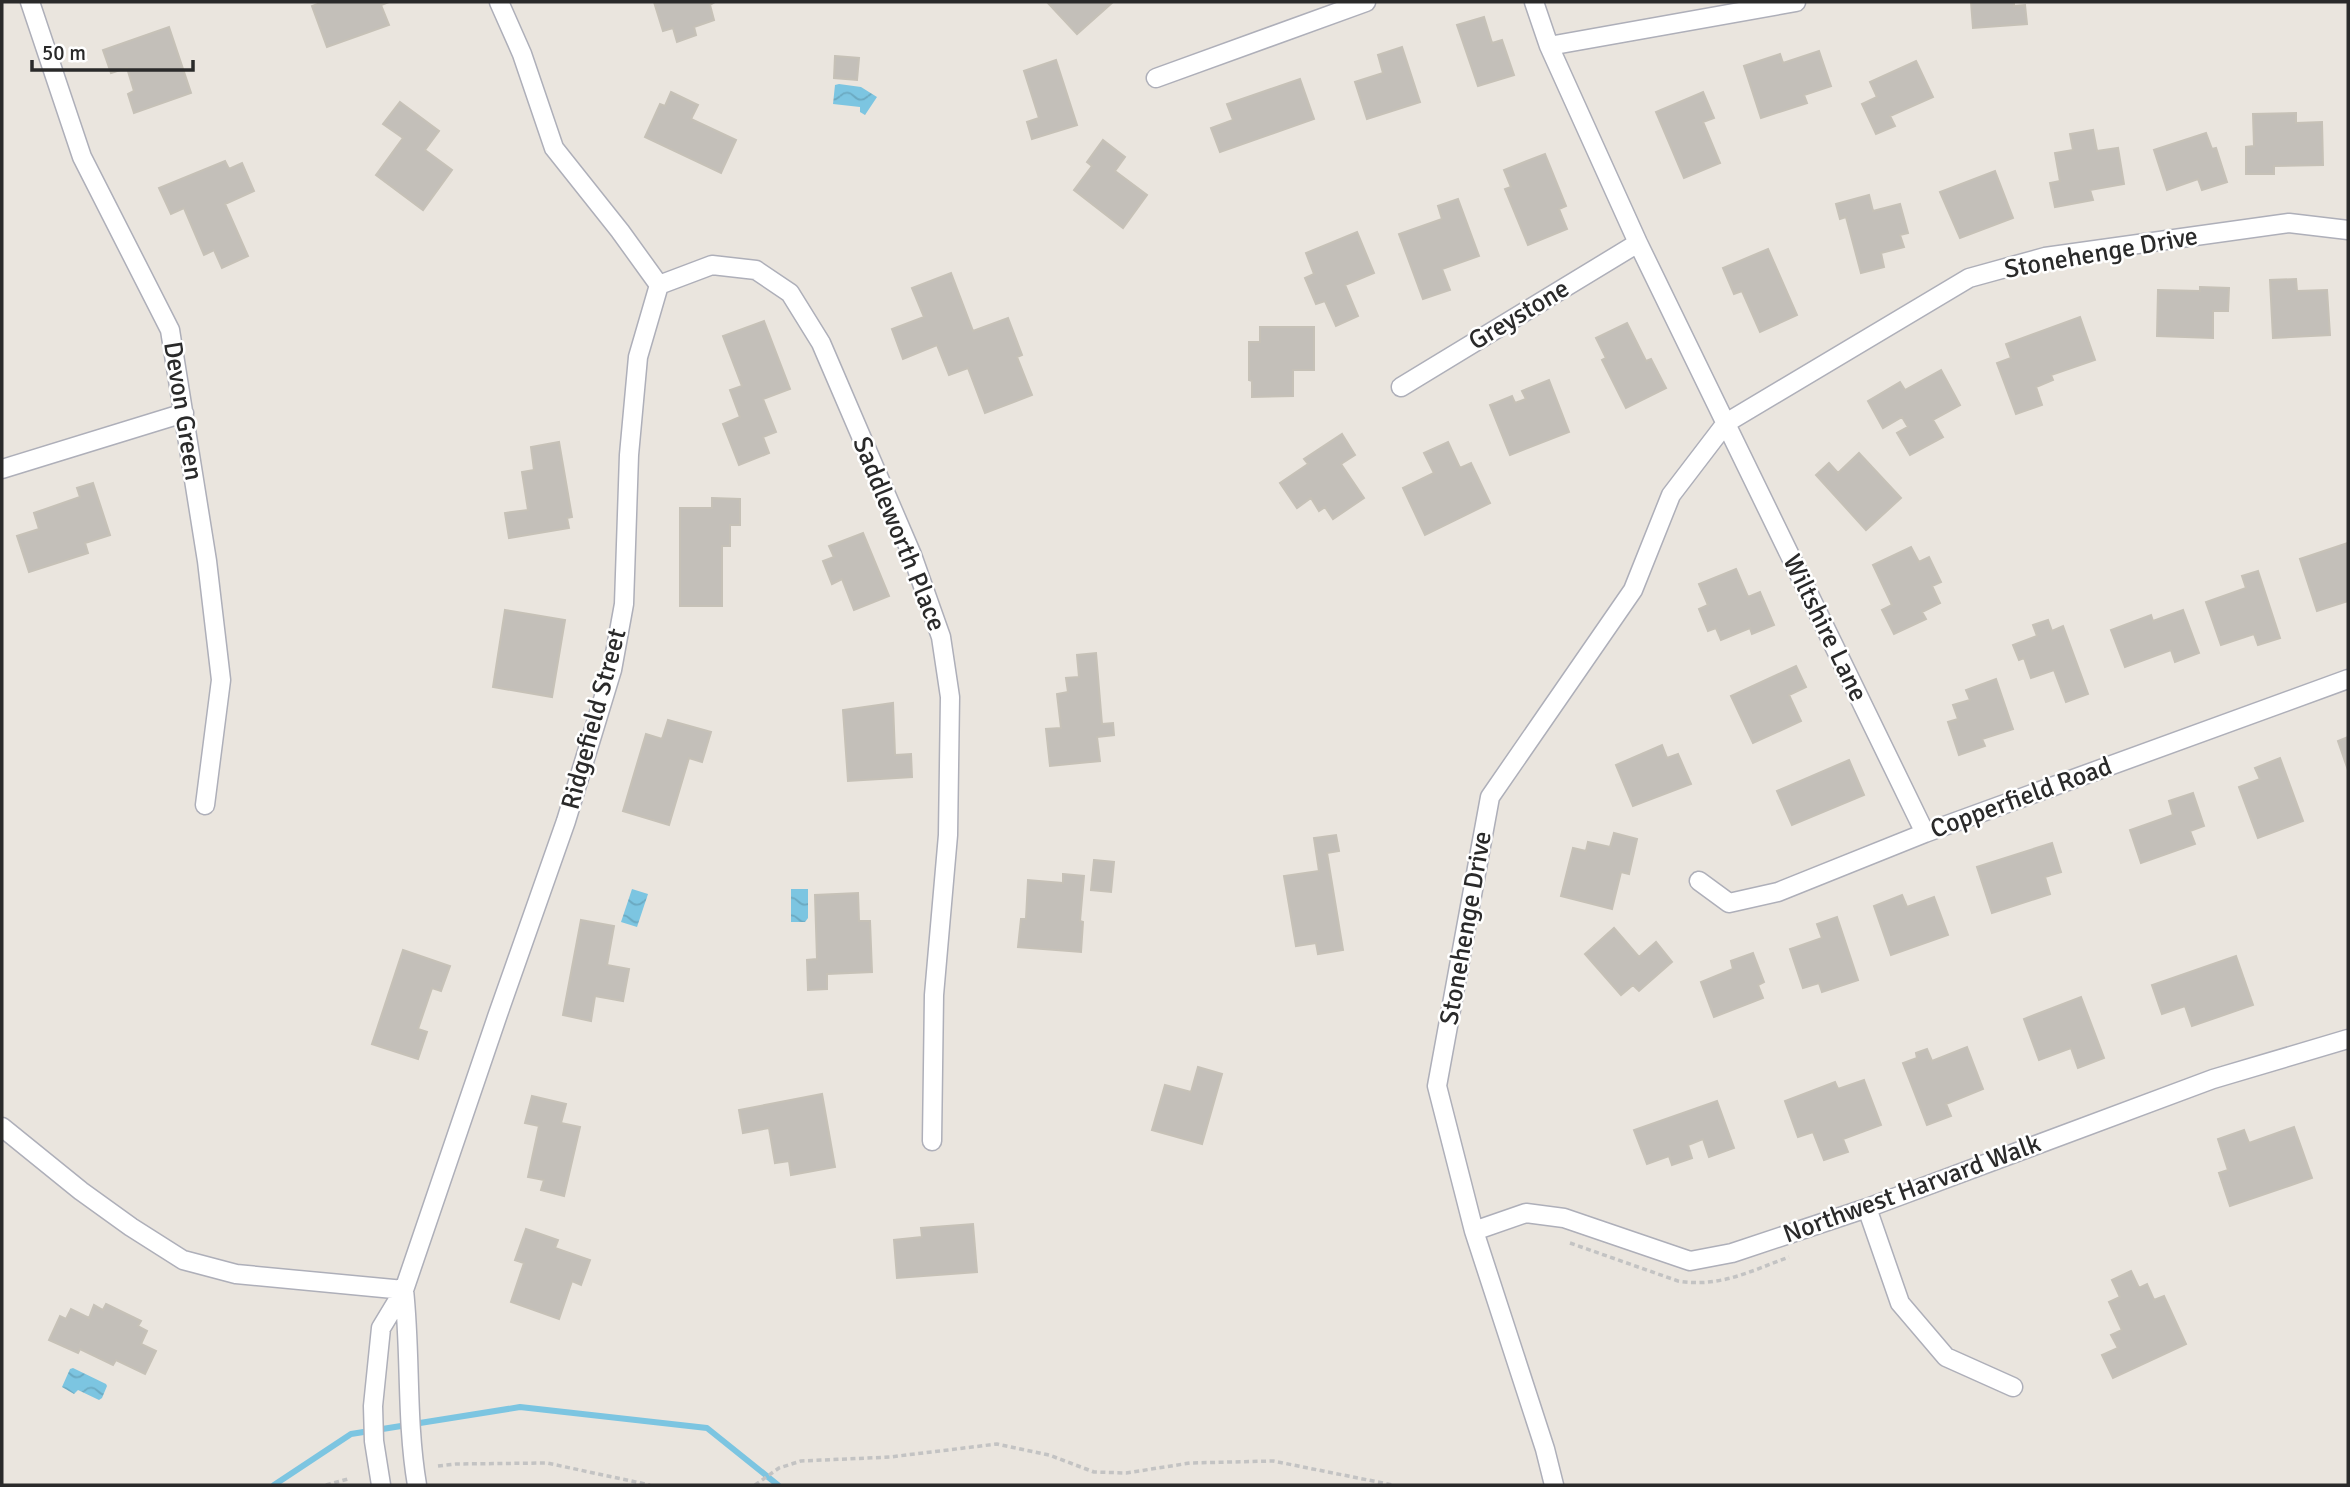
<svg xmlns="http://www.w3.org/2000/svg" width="2350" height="1487" font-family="Signika,sans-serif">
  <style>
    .water { fill: url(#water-waves) }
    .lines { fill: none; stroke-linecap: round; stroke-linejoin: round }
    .stream { stroke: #7cc5e1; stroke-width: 6 }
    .building { fill: #c3bfb9; stroke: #c6c1b7; stroke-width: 2 }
    .minor-casing { stroke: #aeafb9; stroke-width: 21 }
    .path { stroke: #c3c3c3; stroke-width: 3.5; stroke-dasharray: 5 3.5; stroke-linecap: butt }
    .minor { stroke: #fff; stroke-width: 18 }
    .labels { text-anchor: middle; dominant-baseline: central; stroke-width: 5; stroke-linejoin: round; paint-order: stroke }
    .street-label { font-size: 26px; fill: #2a2a2a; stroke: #fff }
  </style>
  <defs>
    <pattern id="water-waves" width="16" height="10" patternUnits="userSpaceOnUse" patternTransform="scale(1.75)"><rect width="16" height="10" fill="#7cc5e1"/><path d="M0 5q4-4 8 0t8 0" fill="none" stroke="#6ba9c1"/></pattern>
  </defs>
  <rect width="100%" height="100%" fill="#eae5de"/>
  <path class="water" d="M839,84L861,87L877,97L865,115L860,112V107L833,104L835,85Z
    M632,889L648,894L637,927L621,922Z
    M791,889H808V918L805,922H791Z
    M73,1368L106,1384L107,1386L102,1398L99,1400L78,1390L74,1394L62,1387L70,1369Z"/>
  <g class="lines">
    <path class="stream" d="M274,1485L351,1434L520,1407L707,1428L778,1485"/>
  </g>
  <path class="building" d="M323,2H389L381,5L389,25L327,47L312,6Z
    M654,2H715L710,5L714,20L694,27L696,35L677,42L673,28L663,31Z
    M1047,2H1113L1077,34Z
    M1971,2H2014V6L2025,5L2027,24L1973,28Z
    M1484,17L1492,43L1502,40L1514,75L1478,86L1457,25Z
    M169,27L191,93L134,113L128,94L134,91L127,68L111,73L103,50Z
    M1402,47L1420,102L1367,119L1355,82L1383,73L1378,55Z
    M1819,51L1831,86L1804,95L1807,103L1761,118L1744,66L1780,54L1783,63Z
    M835,56L859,58L857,80L834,78Z
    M1056,60L1077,125L1032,139L1027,122L1039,118L1024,71Z
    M1916,61L1933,97L1890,116L1895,126L1876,134L1862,104L1877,97L1870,82Z
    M1300,79L1314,119L1220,152L1211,128L1233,120L1227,104Z
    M671,92L698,105L691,119L736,140L721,173L645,137L660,104L665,106Z
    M1703,92L1714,118L1703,122L1720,163L1684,178L1656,112Z
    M400,102L439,131L425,150L452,170L423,210L376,175L403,138L383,124Z
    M2296,113V123L2322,122L2323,165L2274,166V174H2246V147L2254,146L2253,114Z
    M2093,130L2097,151L2118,148L2124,184L2090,190L2093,200L2055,207L2050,183L2060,181L2055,153L2073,150L2070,134Z
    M2206,133L2212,149L2216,148L2227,182L2202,190L2198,179L2167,190L2154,150Z
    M1103,140L1125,157L1115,171L1147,195L1123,228L1074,190L1092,166L1087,162Z
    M1545,154L1566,206L1559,209L1567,229L1528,245L1505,189L1511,187L1504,170Z
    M225,161L229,169L242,163L254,191L225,204L248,256L222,268L214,250L204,255L184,208L171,214L159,188Z
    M1995,171L2013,218L1960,238L1940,192Z
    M1869,195L1873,211L1900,204L1908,233L1900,235L1904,247L1881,253L1884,267L1861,273L1846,217L1840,219L1836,204Z
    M1458,199L1479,256L1442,269L1450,290L1423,299L1399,234L1442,219L1438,206Z
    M1357,232L1374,273L1345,285L1358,316L1336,326L1325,301L1316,304L1305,278L1314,274L1306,253Z
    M1768,249L1797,315L1760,332L1742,291L1734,294L1723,268Z
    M951,273L973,331L1008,318L1022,355L1017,357L1032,395L985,413L968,368L949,375L937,345L903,359L892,329L924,317L912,288Z
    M2296,279L2297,291L2327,290L2330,335L2273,338L2270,280Z
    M2200,287L2229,288L2228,311H2213V338L2157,336L2158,290L2200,291Z
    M2080,317L2095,360L2051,375L2053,380L2036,387L2042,405L2016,414L1997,363L2011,358L2006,344Z
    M764,321L790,389L763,399L776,432L763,437L769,453L739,465L723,424L740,417L730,390L742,386L723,336Z
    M1627,323L1646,361L1651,359L1666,388L1626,408L1602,360L1606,358L1596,338Z
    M1260,327H1314V370H1293V396L1252,397V381L1249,380V342H1260Z
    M1941,370L1960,405L1933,420L1943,437L1910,455L1897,433L1908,427L1902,417L1883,428L1868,401L1900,382L1905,390Z
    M1549,380L1569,432L1510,455L1490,405L1512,396L1515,403L1526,399L1522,391Z
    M1342,434L1355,455L1341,464L1364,498L1333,519L1325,507L1319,511L1311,498L1297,508L1280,483L1308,464L1304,459Z
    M559,442L572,517L567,518L569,528L509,538L505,513L528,510L522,472L534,470L531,447Z
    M1448,442L1460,468L1471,463L1490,503L1425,535L1403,488L1434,473L1424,453Z
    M1859,453L1901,498L1866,530L1816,475L1829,463L1838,473Z
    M93,483L110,535L85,543L88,553L29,572L17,536L39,529L34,513L80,497L77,488Z
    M712,498L740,499V525H730V546H722V606H680V508H712Z
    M863,533L889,596L854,610L842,579L832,584L823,561L834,557L829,546Z
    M2348,543V601L2317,611L2300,559Z
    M1911,547L1919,562L1929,557L1941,582L1932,586L1940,603L1922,612L1926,619L1894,634L1882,610L1892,605L1873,565Z
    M1736,569L1748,597L1760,592L1774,625L1752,634L1750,628L1721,640L1716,628L1708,631L1699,609L1708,605L1699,584Z
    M2258,571L2280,638L2258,645L2254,634L2221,645L2206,602L2246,588L2242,576Z
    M505,610L565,620L552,697L493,687Z
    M2183,610L2199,653L2175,662L2171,650L2125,667L2111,630L2151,615L2153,621Z
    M2048,620L2052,631L2063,626L2088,694L2066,702L2054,670L2031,678L2024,658L2019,660L2013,645L2037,636L2033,625Z
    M1096,653L1102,724L1113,723L1114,735L1097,737L1100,761L1050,766L1046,729L1061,728L1057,694L1068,692L1066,678L1079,677L1077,655Z
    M1796,666L1806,687L1789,695L1801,721L1753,743L1731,696Z
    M1996,679L2013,729L1982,739L1985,746L1959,755L1948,722L1958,719L1953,705L1970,700L1966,690Z
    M893,703L895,755L911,754L912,777L848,781L843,710Z
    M668,720L711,732L702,762L689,758L669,825L623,811L646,734L662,739Z
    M2348,737V770L2338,741Z
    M1662,745L1667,758L1678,754L1691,784L1633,806L1616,765Z
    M2280,758L2303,821L2258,838L2239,787L2260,779L2255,768Z
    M1849,760L1864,795L1792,825L1777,791Z
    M2193,793L2204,826L2190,831L2195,844L2141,863L2130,830L2173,815L2169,801Z
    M1614,833L1637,839L1629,874L1621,872L1612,909L1561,896L1573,848L1586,851L1588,842L1610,847Z
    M1336,835L1339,851L1327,853L1343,950L1318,954L1316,943L1296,946L1284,876L1319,871L1314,838Z
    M2052,843L2061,872L2045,877L2050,894L1992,913L1977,867Z
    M1094,860L1114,862L1111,892L1091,890Z
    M1063,874L1084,876L1080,921L1083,922L1081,952L1018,947L1021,919H1026L1028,880L1063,883Z
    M858,893L859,921H870L872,972L827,974V989L808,990L807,960L817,959L815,895Z
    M1902,895L1907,907L1934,897L1948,935L1891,955L1874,906Z
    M1837,917L1858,980L1822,992L1819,983L1803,988L1790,949L1822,938L1817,924Z
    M581,920L614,926L607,965L629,969L623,1001L595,996L591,1021L563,1015Z
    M1614,928L1639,957L1656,942L1672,962L1639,991L1633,985L1621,995L1585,954Z
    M403,950L450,966L441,991L432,988L418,1029L427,1032L418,1059L372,1044Z
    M1753,953L1764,982L1758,985L1763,998L1714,1017L1701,982L1733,969L1731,961Z
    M2236,956L2253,1005L2192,1026L2185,1006L2162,1014L2152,985Z
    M2081,997L2104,1058L2078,1068L2071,1048L2039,1060L2024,1019Z
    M1967,1047L1983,1089L1946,1104L1951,1116L1927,1125L1903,1063L1917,1058L1916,1053L1927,1049L1932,1061Z
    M1198,1067L1222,1074L1202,1144L1152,1130L1165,1085L1191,1092Z
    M1864,1080L1881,1125L1843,1139L1848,1152L1824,1160L1813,1132L1798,1137L1785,1101L1835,1082L1838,1089Z
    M822,1094L835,1167L791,1175L789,1161L775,1163L769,1128L743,1133L739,1110Z
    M532,1096L566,1104L561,1123L580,1127L564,1196L541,1190L544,1180L528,1177L539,1126L525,1123Z
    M1717,1101L1734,1148L1709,1157L1703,1139L1688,1145L1692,1158L1672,1165L1669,1156L1647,1164L1634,1130Z
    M2294,1127L2312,1178L2230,1206L2219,1173L2228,1170L2218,1139L2244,1130L2249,1143Z
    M973,1224L977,1272L897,1278L894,1240L922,1237L921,1228Z
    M526,1229L558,1240L555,1248L590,1260L581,1285L572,1281L559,1319L511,1302L524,1263L515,1260Z
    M2131,1271L2139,1288L2147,1284L2154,1300L2164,1296L2186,1344L2113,1378L2102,1355L2118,1348L2111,1335L2122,1330L2109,1302L2120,1297L2112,1280Z
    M106,1304L141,1321L138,1326L147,1331L141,1344L156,1351L145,1374L116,1360L113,1365L80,1349L78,1353L49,1340L60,1316L66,1319L71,1309L89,1318L94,1305L103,1310Z"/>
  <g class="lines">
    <defs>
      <path id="minor" d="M30,2L82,157L170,330L207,561L221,680L205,805
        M499,2L522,54L554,148L620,231L659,285
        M1534,2L1549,46L1638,243L1925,833
        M1549,46L1796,2
        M1156,78L1366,2
        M659,285L712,265L756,270L790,293L821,343L912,555L941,637L950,697L948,835L934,995L932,1141
        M1401,387L1638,243
        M2,469L184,413
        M1699,881L1729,903L1778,892L1925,833L2348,679
        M2,1127L81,1191L131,1227L183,1260L236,1274L404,1290
        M1867,1208L1900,1303L1946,1357L2013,1387
        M1474,1231L1526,1213L1564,1218L1690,1261L1732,1253L1867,1208L2213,1079L2348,1039
        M404,1290C411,1355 406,1420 417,1485
        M381,1485L374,1441L373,1406L381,1328L404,1290L497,1017L566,821L612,670L624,604L629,455L638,357L659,285
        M1554,1485L1545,1449L1474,1231L1437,1086L1490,797L1633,590L1671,495L1726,423L1969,278L2045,257L2289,223L2348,230"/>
    </defs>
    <use href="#minor" class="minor-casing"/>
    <path class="path" d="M1570,1243L1678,1281C1719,1288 1751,1271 1789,1257
      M438,1466L456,1464L547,1463L650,1485
      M326,1485L348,1479
      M755,1485L779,1468L801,1461L890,1457L997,1444L1049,1455L1094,1472L1126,1473L1190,1463L1273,1461L1393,1485"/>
    <use href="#minor" class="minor"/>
  </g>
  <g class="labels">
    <g class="street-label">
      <text transform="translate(2101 253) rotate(-10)">Stonehenge Drive</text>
      <text transform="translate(1519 315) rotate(-31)">Greystone</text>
      <text transform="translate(183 411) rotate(81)">Devon Green</text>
      <text transform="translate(899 534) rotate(68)">Saddleworth Place</text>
      <text transform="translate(1825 628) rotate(64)">Wiltshire Lane</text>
      <text transform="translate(594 719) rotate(-75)">Ridgefield Street</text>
      <text transform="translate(2021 798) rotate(-20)">Copperfield Road</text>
      <text transform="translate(1466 928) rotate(-80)">Stonehenge Drive</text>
      <text transform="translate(1912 1189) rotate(-20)">Northwest Harvard Walk</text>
    </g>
  </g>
  <rect width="2350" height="1487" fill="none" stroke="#2a2a2a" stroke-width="7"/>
  <path d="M32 60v10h161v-10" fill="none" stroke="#2a2a2a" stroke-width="3.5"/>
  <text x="42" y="60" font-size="21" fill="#2a2a2a" stroke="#ffffff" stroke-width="5" paint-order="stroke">50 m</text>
</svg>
